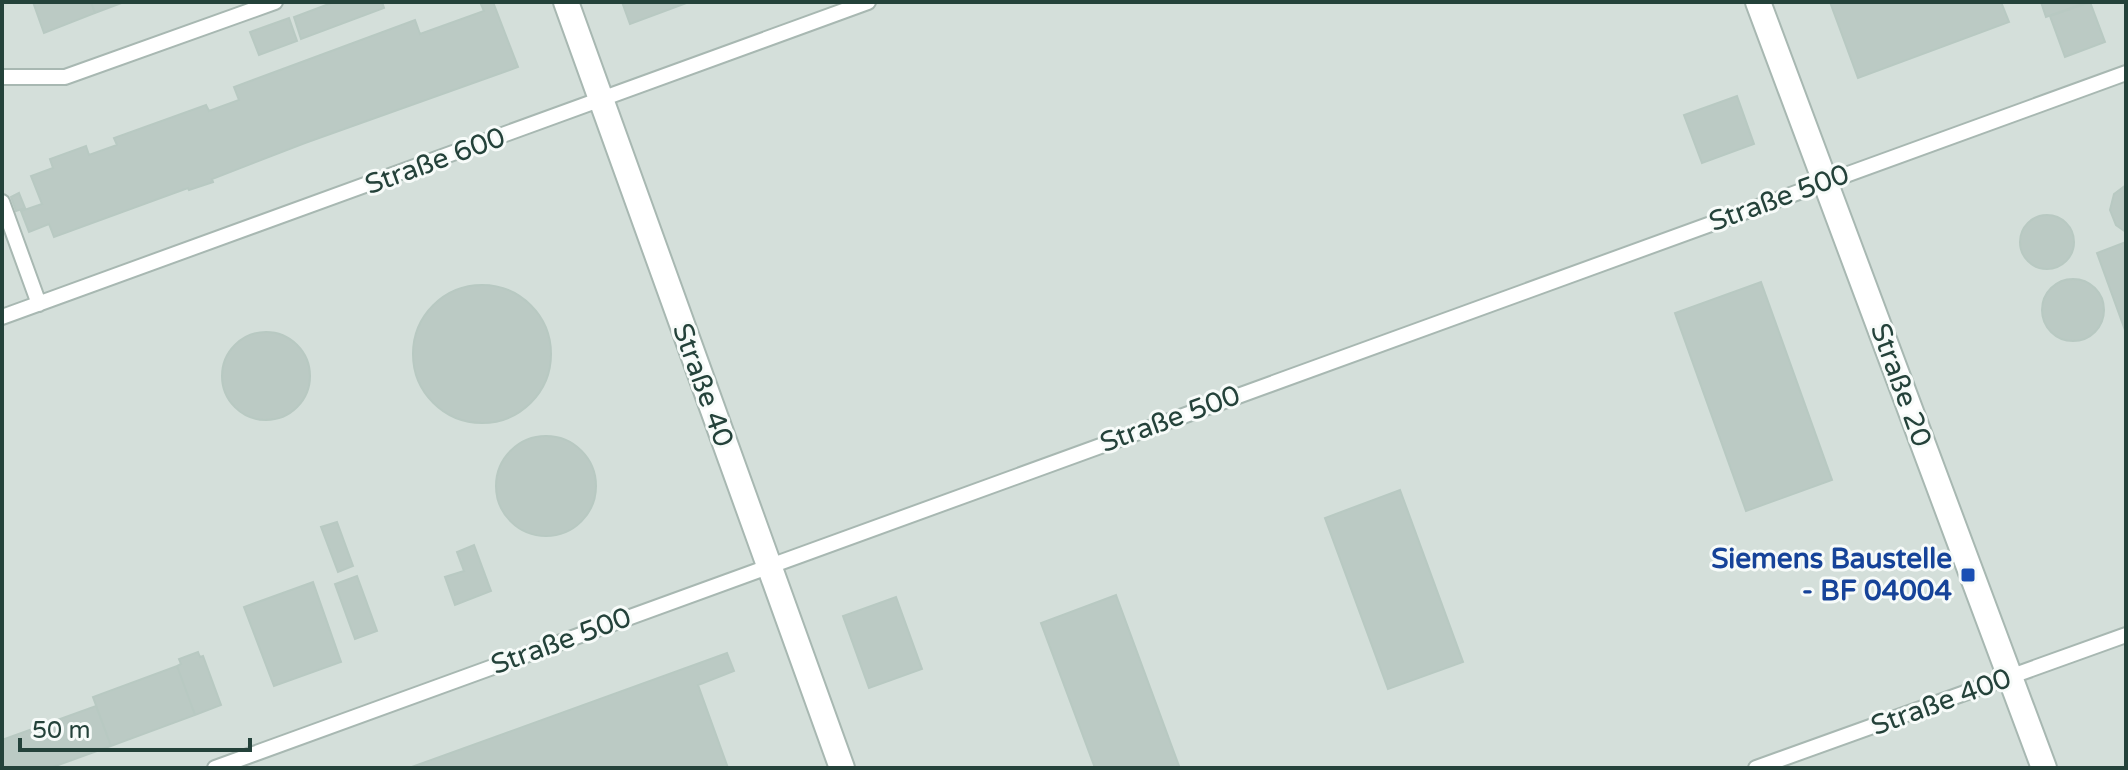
<svg xmlns="http://www.w3.org/2000/svg" width="2128" height="770" font-family="'Varela Round',sans-serif">
  <style>
    .built { fill: #d4dfda }
    .building { fill: #bbcac4; stroke: #b8c9c2; stroke-width: 2 }
    .lines { fill: none; stroke-linecap: round; stroke-linejoin: round }
    .service-casing { stroke: #a8b8b2; stroke-width: 18 }
    .minor-casing { stroke: #a8b8b2; stroke-width: 28 }
    .service { stroke: #fff; stroke-width: 14 }
    .minor { stroke: #fff; stroke-width: 24 }
    .transit-dot { fill: #1a4fb4; stroke: #f7fbf9; stroke-width: 3 }
    .labels { text-anchor: middle; dominant-baseline: central; stroke-width: 6; stroke-linejoin: round; paint-order: stroke }
    .street-label { font-size: 28px; fill: #24423a; stroke: #f7fbf9 }
    .transit-label { font-size: 28px; font-weight: bold; fill: #164399; stroke: #f7fbf9; text-anchor: end }
  </style>
  <rect width="100%" height="100%" fill="#e6efeb"/>
  <path class="built" d="M2,2H2126V768H2Z"/>
  <path class="building" d="M33,2H91L95,13L44,33Z
    M91,2H124L95,13Z
    M334,2H382L384,8L301,39L294,17Z
    M480,2H493L518,67L305,143L212,179L213,182L189,190L188,188L54,237L49,224L29,232L21,211L42,204L31,176L53,168L50,159L86,146L89,155L117,145L114,138L206,105L209,111L239,100L234,87L415,20L420,34L484,11Z
    M622,2H689L630,24Z
    M1830,2H2001L2009,22L1858,78Z
    M2041,2H2088L2046,17Z
    M2090,2L2105,42L2065,57L2050,16Z
    M289,18L297,41L259,55L250,32Z
    M1737,96L1754,144L1702,163L1684,115Z
    M2126,185V232L2116,225L2110,210L2114,194Z
    M19,193L25,208L16,211L11,197Z
    M2020 242a27 27 0 1 1 54 0a27 27 0 1 1-54 0Z
    M2126,242V333L2097,253Z
    M2042 310a31 31 0 1 1 62 0a31 31 0 1 1-62 0Z
    M1761,282L1832,480L1746,511L1675,313Z
    M413 354a69 69 0 1 1 138 0a69 69 0 1 1-138 0Z
    M222 376a44 44 0 1 1 88 0a44 44 0 1 1-88 0Z
    M496 486a50 50 0 1 1 100 0a50 50 0 1 1-100 0Z
    M1400,490L1463,662L1388,689L1325,518Z
    M337,522L353,566L338,572L321,527Z
    M474,545L491,591L455,605L445,577L464,571L457,552Z
    M357,576L377,631L355,639L335,584Z
    M313,582L341,662L274,686L244,607Z
    M1116,595L1179,766L1173,768H1095L1041,623Z
    M896,597L922,669L869,688L843,616Z
    M198,652L200,657L203,656L221,705L195,715L177,666L181,664L179,659Z
    M727,653L734,671L698,685L728,768H409Z
    M177,666L195,715L111,746L93,697Z
    M96,706L111,746L50,768H2V740Z"/>
  <g class="lines">
    <defs>
      <path id="service" d="M2,77H65L275,2
        M2,202L39,304
        M2,317L868,2
        M215,768L2126,73
        M1756,768L2126,635"/>
      <path id="minor" d="M566,2L842,768
        M1758,2L2044,768"/>
    </defs>
    <use href="#service" class="service-casing"/>
    <use href="#minor" class="minor-casing"/>
    <use href="#service" class="service"/>
    <use href="#minor" class="minor"/>
  </g>
  <rect class="transit-dot" x="1960" y="567" width="16" height="16" rx="4"/>
  <g class="labels">
    <g class="street-label">
      <text transform="translate(435 161) rotate(-20)">Straße 600</text>
      <text transform="translate(1779 198) rotate(-20)">Straße 500</text>
      <text transform="translate(703 385) rotate(70)">Straße 40</text>
      <text transform="translate(1901 385) rotate(70)">Straße 20</text>
      <text transform="translate(1170 419) rotate(-20)">Straße 500</text>
      <text transform="translate(561 641) rotate(-20)">Straße 500</text>
      <text transform="translate(1941 702) rotate(-20)">Straße 400</text>
    </g>
    <g class="transit-label">
      <text x="1952" y="559">Siemens Baustelle<tspan x="1952" dy="32">- BF 04004</tspan></text>
    </g>
  </g>
  <rect width="2128" height="770" fill="none" stroke="#24423a" stroke-width="8"/>
  <path d="M20 738v12h230v-12" fill="none" stroke="#24423a" stroke-width="4"/>
  <text x="32" y="738" font-size="24" fill="#24423a" stroke="#f7fbf9" stroke-width="6" paint-order="stroke">50 m</text>
</svg>
